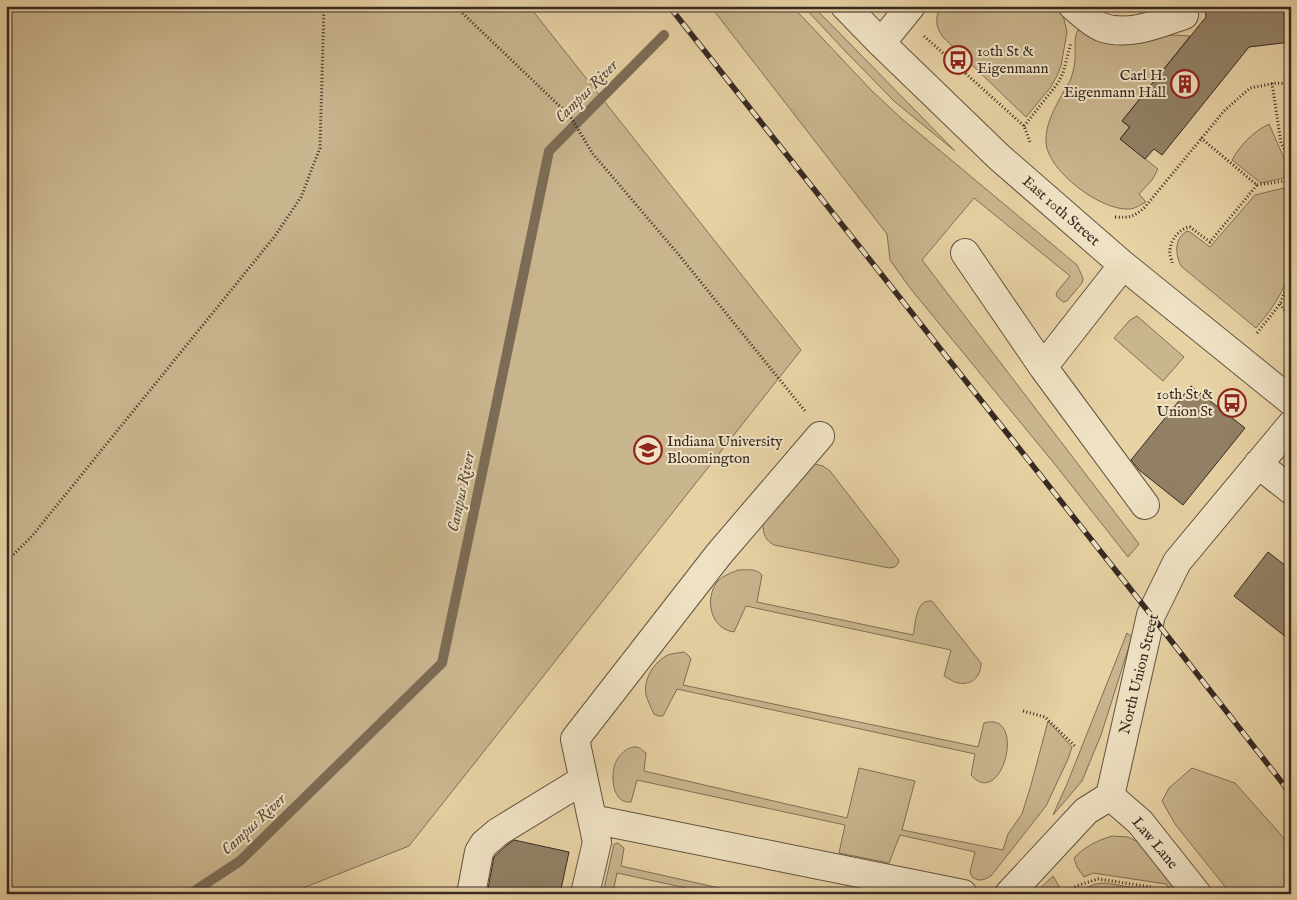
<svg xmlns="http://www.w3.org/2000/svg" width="1297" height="900" font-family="'IM FELL English',serif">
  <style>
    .green { fill: #c9b58e; stroke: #806f58 }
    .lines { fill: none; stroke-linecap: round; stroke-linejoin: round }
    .stream { stroke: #7c6c56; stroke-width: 10 }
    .building { fill: #928166; stroke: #362922 }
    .minor-casing { stroke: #625342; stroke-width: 30 }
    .path { stroke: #362922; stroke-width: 3; stroke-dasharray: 1 2.5; stroke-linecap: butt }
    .minor { stroke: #efe2c4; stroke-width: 28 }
    .rail-casing { stroke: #362922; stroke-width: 5.5 }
    .rail { stroke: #efe2c4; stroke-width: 4; stroke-dasharray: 11; stroke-linecap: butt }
    .labels { text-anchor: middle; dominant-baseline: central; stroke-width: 4; stroke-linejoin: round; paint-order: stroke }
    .poi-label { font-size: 15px; fill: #362922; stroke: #efe2c4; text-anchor: start }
    .street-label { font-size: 15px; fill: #362922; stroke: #efe2c4 }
    .water-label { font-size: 16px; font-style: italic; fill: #594b3c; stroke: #efe2c4 }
  </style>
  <rect width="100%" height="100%" fill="#e7d2a4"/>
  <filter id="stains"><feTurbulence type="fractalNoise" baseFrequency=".004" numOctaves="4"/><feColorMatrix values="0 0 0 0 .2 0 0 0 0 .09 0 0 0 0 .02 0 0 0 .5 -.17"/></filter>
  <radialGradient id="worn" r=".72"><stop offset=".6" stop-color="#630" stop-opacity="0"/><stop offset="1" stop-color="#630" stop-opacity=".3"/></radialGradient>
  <path class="green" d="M6,6H529L801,350L409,846L288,894H6Z
    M711,6H792L872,91L902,119L1077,265L1083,278L1082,283L1067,301L1063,302L1057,297L1056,293L1070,276L974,198L922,260L1139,544L1128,557L1053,462L910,288L890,260L887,234L711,7Z
    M803,6H813L955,151L895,102L846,52Z
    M941,6H1053L1063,15L1067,32L1061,66L1057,76L1050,88L1026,117L943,37C935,26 935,18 941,6Z
    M1078,30L1149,37L1174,35L1190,36L1122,121L1129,127L1120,139L1158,169L1152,180L1139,194L1146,202C1140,205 1135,209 1129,209C1101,211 1048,171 1046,143C1045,123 1056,106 1065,89C1068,85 1071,80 1072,75C1073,71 1075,65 1075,60C1076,50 1073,39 1078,30Z
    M1269,124L1288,167L1285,173L1284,178L1261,183L1232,160C1241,144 1253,132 1269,124Z
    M1288,187L1291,189C1291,220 1295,256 1284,286C1278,301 1267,315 1256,328L1181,266C1175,253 1174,239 1187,231L1190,232L1210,247L1255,195Z
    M1137,316L1184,357L1163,381L1114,338L1130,320Z
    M814,464L823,466L830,471L898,559L899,562L895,567L889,568L774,545C765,540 763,534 763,524L809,466Z
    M738,570C746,570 756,568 762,575L757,602L913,635C916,624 915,599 932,601L981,663C981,678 970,687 955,682C952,681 948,678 944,676L951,650L746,606L734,632C711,629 704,600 717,582C722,576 731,573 738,570Z
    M1127,633L1132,637L1101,735L1082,781L1053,815L1067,784Z
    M684,652L689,656L691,659L683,685L978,747L984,723C1028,710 1002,811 971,775L975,754L677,689L663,716H658L654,714C651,708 648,701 646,695C643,679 654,662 668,655C673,653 679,653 684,652Z
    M1048,721L1072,747L1068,759L1046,806L991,876C984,880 979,882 972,877L970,872L975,852L900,835L889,863L839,853L845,825L637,780L631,802C614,804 611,781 614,768C615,759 626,746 636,747C640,747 643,751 646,753L644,771L847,818L859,768L915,781L902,830L1003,850L1008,834L1022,814L1031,785Z
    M1192,768L1235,783L1291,846V894H1231L1175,824L1162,801L1169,788Z
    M1112,836L1128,837L1138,842L1181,894H1173L1166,884L1093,873L1084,877L1077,867L1074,858C1086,846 1096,841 1112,836Z
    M618,843L624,848L621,866L746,894H714L617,873L613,892L610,893H607L604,889L614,844Z
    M1053,876L1059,886L1057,894H1034Z
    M1105,883L1161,892L1162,894H1072L1095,884Z"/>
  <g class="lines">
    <path class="stream" d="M190,894L240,861L442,663L481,478L549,151L664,35"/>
  </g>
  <path class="building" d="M1205,6H1291V42L1249,47L1162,155L1154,149L1145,159L1120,139L1130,127L1122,121L1206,17Z
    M1191,386L1245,428L1183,505L1139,470L1131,460Z
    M1268,552L1291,570V641L1234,596Z
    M514,840L569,852L560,894H487L494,857L507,845Z"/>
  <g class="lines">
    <defs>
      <path id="minor" d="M845,6L881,43L999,157L1123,265L1291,401
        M1073,6C1081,13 1091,23 1101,27C1128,37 1158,24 1184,15
        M881,43L911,6
        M965,253L1043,367L1145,505
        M1043,367L1123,265
        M1258,464L1291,490
        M1110,796L1140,822L1197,894
        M592,819L963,894
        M471,894L479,852L484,844L498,832L583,780
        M585,894L597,842L575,739L719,554L820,436
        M1009,894L1086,811L1110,796L1151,615L1177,562L1291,425"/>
    </defs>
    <use href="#minor" class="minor-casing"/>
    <path class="path" d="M455,6L570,116L593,154L679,255L805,411
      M924,36L1024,126L1030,142
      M1272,83L1281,143L1291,160
      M1024,126L1058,83L1063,73L1071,43
      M1257,185L1291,180
      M1115,217C1129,218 1134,217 1145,207L1224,111L1250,88L1276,83L1291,84
      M1172,263C1172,260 1169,255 1170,251C1170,240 1180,228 1190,227L1210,242L1257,185L1201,138
      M1280,304L1291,319
      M1257,333L1280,304L1291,276
      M6,562L32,536L275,236L301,197L320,148L324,6
      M1023,711L1045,717L1076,747
      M1067,894L1076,886L1098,879L1151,887"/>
    <use href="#minor" class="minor"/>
    <defs>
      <path id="rail" d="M669,6L1151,615L1291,794"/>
    </defs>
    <use href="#rail" class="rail-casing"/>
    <use href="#rail" class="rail"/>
  </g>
  <defs>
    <symbol id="bus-ring" viewBox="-11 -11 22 22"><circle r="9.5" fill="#efe2c4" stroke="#8f2418" stroke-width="1.5"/><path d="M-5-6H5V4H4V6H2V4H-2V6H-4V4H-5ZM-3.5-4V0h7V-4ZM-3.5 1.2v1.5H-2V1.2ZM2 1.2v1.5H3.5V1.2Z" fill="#8f2418"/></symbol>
    <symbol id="building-ring" viewBox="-11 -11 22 22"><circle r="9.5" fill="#efe2c4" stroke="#8f2418" stroke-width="1.5"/><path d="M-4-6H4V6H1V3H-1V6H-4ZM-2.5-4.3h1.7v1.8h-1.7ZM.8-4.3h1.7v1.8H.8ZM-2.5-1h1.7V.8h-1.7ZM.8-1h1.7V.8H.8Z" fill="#8f2418"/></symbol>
    <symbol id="university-ring" viewBox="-11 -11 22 22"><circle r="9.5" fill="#efe2c4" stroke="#8f2418" stroke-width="1.5"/><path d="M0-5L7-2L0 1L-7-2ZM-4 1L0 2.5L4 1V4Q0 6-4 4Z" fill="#8f2418"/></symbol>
  </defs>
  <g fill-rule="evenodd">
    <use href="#bus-ring" x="942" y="44" width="32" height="32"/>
    <use href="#building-ring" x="1169" y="68" width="32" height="32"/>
    <use href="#bus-ring" x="1216" y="387" width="32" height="32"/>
    <use href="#university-ring" x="632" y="434" width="32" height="32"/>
  </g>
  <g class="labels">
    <g class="poi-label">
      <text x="977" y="51">10th St &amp;<tspan x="977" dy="17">Eigenmann</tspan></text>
      <text x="1166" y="75" text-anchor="end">Carl H.<tspan x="1166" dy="17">Eigenmann Hall</tspan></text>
      <text x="1213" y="394" text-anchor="end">10th St &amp;<tspan x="1213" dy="17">Union St</tspan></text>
      <text x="667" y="441">Indiana University<tspan x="667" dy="17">Bloomington</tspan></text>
    </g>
    <g class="street-label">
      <text transform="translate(1061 211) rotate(41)">East 10th Street</text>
      <text transform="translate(1139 674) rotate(-76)">North Union Street</text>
      <text transform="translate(1155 843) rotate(50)">Law Lane</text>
    </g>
    <g class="water-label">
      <text transform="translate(587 92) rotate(-45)">Campus River</text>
      <text transform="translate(462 492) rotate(-78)">Campus River</text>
      <text transform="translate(254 825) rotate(-43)">Campus River</text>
    </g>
  </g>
  <rect width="1297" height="900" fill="none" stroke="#e7d2a4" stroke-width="25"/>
  <rect x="8" y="8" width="1282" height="885" fill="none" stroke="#362922" stroke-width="2.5"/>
  <rect x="12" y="12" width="1272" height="875" fill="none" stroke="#362922"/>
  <rect width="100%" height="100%" filter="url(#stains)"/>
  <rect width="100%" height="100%" fill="url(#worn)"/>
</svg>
